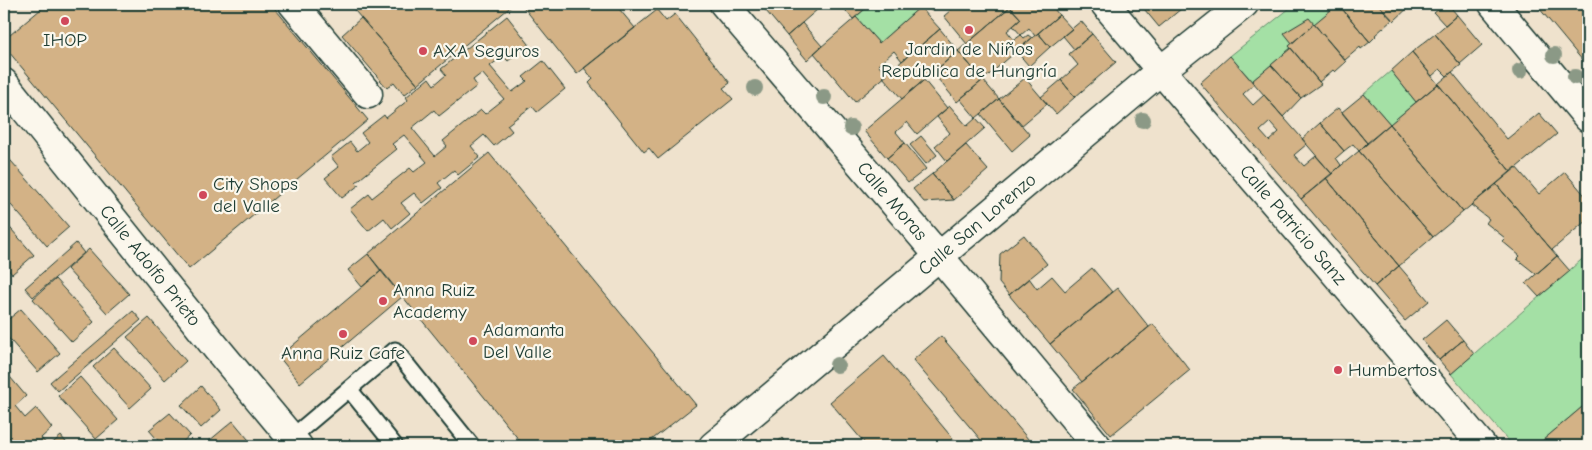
<svg xmlns="http://www.w3.org/2000/svg" width="1592" height="450" font-family="'Comic Neue',sans-serif">
  <style>
    .green { fill: #a4e0a5; stroke: #628e6c }
    .building { fill: #d3b286; stroke: #1f3d34; fill-rule: evenodd }
    .lines { fill: none; stroke-linecap: round; stroke-linejoin: round }
    .lane-casing { stroke: #1f3d34; stroke-width: 19 }
    .street-casing { stroke: #1f3d34; stroke-width: 31 }
    .secondary-casing { stroke: #1f3d34; stroke-width: 31 }
    .lane { stroke: #fbf7ec; stroke-width: 15 }
    .street { stroke: #fbf7ec; stroke-width: 28 }
    .secondary { stroke: #fbf7ec; stroke-width: 28 }
    .tree { fill: #8b9986 }
    .poi-dot { fill: #d1495b; stroke: #fbf7ec; stroke-width: 2 }
    .labels { text-anchor: middle; dominant-baseline: central; stroke-width: 4.5; stroke-linejoin: round; paint-order: stroke }
    .poi-label { font-size: 19px; fill: #1f3d34; stroke: #fbf7ec; text-anchor: start }
    .street-label { font-size: 19px; fill: #1f3d34; stroke: #fbf7ec }
  </style>
  <rect width="100%" height="100%" fill="#efe2cd"/>
  <filter id="ink" filterUnits="userSpaceOnUse"><feTurbulence type="fractalNoise" baseFrequency=".02" numOctaves="2"/><feDisplacementMap in="SourceGraphic" scale="10" xChannelSelector="R" yChannelSelector="G"/><feConvolveMatrix kernelMatrix="1 2 1 2 8 2 1 2 1" color-interpolation-filters="sRGB"/></filter>
  <g filter="url(#ink)">
    <path class="green" d="M871,4H918L920,7L879,43L856,17Z
      M1295,4H1339L1289,46L1291,48L1252,81L1230,56Z
      M1391,71L1416,102L1390,124L1364,94Z
      M1588,254V296L1584,300L1588,306V402L1536,446H1513L1451,374Z"/>
    <path class="building" d="M47,4H271L368,120L189,269L4,46V40Z
      M349,4H514L418,84Z
      M521,4H615L635,28L577,74Z
      M762,4H813L818,9L787,36L761,5Z
      M840,4H871L853,19Z
      M925,4H940L931,11Z
      M958,4H1013L967,44L944,16Z
      M1013,4H1050L1059,15L1035,36L1029,28L1021,35L1013,26L1021,19L1010,7Z
      M1140,4H1187L1159,27Z
      M1338,4L1370,42L1361,49L1360,47L1345,60L1314,24Z
      M1338,4H1378L1392,20L1375,35L1376,36L1370,42Z
      M1378,4H1412L1394,21Z
      M1445,4H1448L1457,15L1445,25L1434,13Z
      M1544,4H1588V67L1539,8Z
      M920,7L940,29L902,61L894,51L878,65L887,75L855,102L814,53L856,17L879,43Z
      M1010,7L1021,19L1007,31L1014,40L1021,35L1024,38L1028,35L1032,38L983,80L958,51Z
      M657,10L666,21L675,14L730,83L723,88L733,99L658,159L649,148L644,152L589,83L593,79L584,68Z
      M1059,15L1072,29L1050,47L1038,33Z
      M1457,15L1482,45L1460,64L1435,34Z
      M507,16L529,44L508,61L503,56L490,66L512,92L527,81L523,77L543,61L565,89L537,112L532,106L507,125L512,131L494,146L484,135L471,146L480,157L458,175L454,170L438,183L442,188L423,203L414,193L401,203L410,213L392,228L384,218L368,231L350,209L369,194L372,198L410,168L414,172L427,162L404,135L392,144L397,149L356,182L359,185L342,198L325,178L339,167L331,157L350,142L357,151L368,142L361,133L384,115L386,118L408,100L406,97L429,78L434,85L446,75L441,69ZM482,73L504,99L485,114L481,110L443,141L447,146L435,156L412,128L434,110L439,116L477,86L473,80Z
      M361,18L418,84L404,95L394,82L387,88L342,35Z
      M1309,18L1314,24L1292,43L1284,33Z
      M1081,21L1092,34L1074,49L1063,36Z
      M802,23L822,46L807,60L787,36Z
      M1314,24L1346,62L1335,72L1333,70L1319,82L1289,46Z
      M940,29L958,51L902,99L883,77Z
      M1038,33L1050,47L1029,66L1016,51Z
      M1092,34L1116,62L1075,97L1061,80L1078,65L1069,54Z
      M1435,34L1461,65L1447,76L1440,69L1432,76L1412,52Z
      M1291,48L1321,84L1301,98L1271,65Z
      M958,51L983,80L957,102L933,73Z
      M1412,52L1438,84L1416,102L1391,71Z
      M1230,56L1254,84L1243,94L1253,105L1264,95L1307,144L1294,155L1304,166L1316,156L1332,174L1301,199L1200,83ZM1270,122L1279,132L1269,141L1260,131Z
      M1271,65L1301,98L1283,117L1252,81Z
      M1452,72L1507,139L1539,113L1557,134L1511,172L1438,84Z
      M1025,78L1047,104L1021,126L999,99Z
      M924,80L947,108L917,134L907,122L896,132L905,143L887,158L864,131Z
      M983,80L999,99L976,118L960,99Z
      M1061,80L1075,97L1056,114L1041,97Z
      M1438,84L1511,172L1463,212L1390,124Z
      M1364,94L1390,124L1367,143L1342,112Z
      M999,99L1030,135L1012,151L981,114Z
      M950,106L967,126L976,118L985,128L947,161L935,146L950,133L937,117Z
      M1338,108L1367,143L1359,151L1353,144L1344,151L1320,123Z
      M1320,123L1344,151L1336,158L1341,165L1332,174L1302,139Z
      M1390,124L1463,212L1433,237L1359,151Z
      M921,136L937,155L926,164L910,145Z
      M905,143L926,169L908,183L887,158Z
      M966,145L988,170L954,200L932,174Z
      M1359,151L1433,237L1399,266L1326,178Z
      M4,153L69,227L47,246L4,197Z
      M489,153L696,405L644,446H524L368,254Z
      M1516,167L1539,194L1565,172L1588,199V219L1552,250L1496,184Z
      M932,174L954,200L924,202L913,189Z
      M1326,178L1399,266L1375,286L1301,199Z
      M1496,184L1557,256L1536,274L1517,259L1520,256L1502,241L1505,238L1486,223L1489,219L1471,205Z
      M4,221L34,255L12,274L4,265Z
      M1024,235L1047,264L1009,295L999,283L1000,254Z
      M76,243L84,253L33,297L25,288Z
      M89,249L129,294L107,313L67,269Z
      M368,254L381,271L362,287L348,270Z
      M1557,256L1570,271L1539,297L1526,283Z
      M1399,266L1429,301L1405,321L1375,286Z
      M1092,268L1112,292L1050,344L1009,295L1029,278L1037,289L1052,276L1065,291Z
      M381,271L402,297L300,383L279,357Z
      M55,279L94,322L72,342L33,299Z
      M1118,288L1149,327L1082,382L1050,344Z
      M21,309L60,353L38,372L4,333V323Z
      M133,311L141,320L58,391L50,382Z
      M149,318L186,361L165,380L127,337Z
      M1446,320L1463,340L1439,360L1422,340Z
      M1153,324L1190,370L1111,435L1073,389Z
      M941,336L1034,446H986L913,360Z
      M1463,340L1474,354L1451,374L1439,360Z
      M114,348L151,389L130,408L93,367Z
      M884,356L959,446H867L830,402Z
      M10,377L26,396L15,406L25,418L36,408L52,428L41,438L48,446H16L4,431V382Z
      M80,377L118,420L96,439L58,396Z
      M201,386L221,410L201,428L181,405Z
      M1588,402V446H1536Z
      M170,413L190,435L178,446H163L149,430Z
      M233,421L253,445L251,446H214L209,441Z
      M61,436L69,446H49Z
      M782,438L789,446H773Z
      M135,441L139,446H129Z"/>
    <g class="lines">
      <defs>
        <path id="lane" d="M349,389L395,350L472,446
          M291,438L349,389L395,446"/>
        <g id="street">
          <path d="M293,4L368,94"/>
          <path id="s1" d="M724,4L939,256L1097,446"/>
          <path id="s2" d="M1105,4C1229,153 1358,297 1482,446"/>
          <path d="M1493,4L1588,118"/>
          <path id="s3" d="M4,83L218,350L298,446"/>
        </g>
        <g id="secondary">
          <path id="s4" d="M713,446L1160,71L1244,4"/>
        </g>
      </defs>
      <use href="#lane" class="lane-casing"/>
      <use href="#street" class="street-casing"/>
      <use href="#secondary" class="secondary-casing"/>
      <use href="#lane" class="lane"/>
      <use href="#street" class="street"/>
      <use href="#secondary" class="secondary"/>
    </g>
    <g class="tree">
      <circle cx="1554" cy="55" r="8"/>
      <circle cx="1520" cy="71" r="8"/>
      <circle cx="1575" cy="77" r="8"/>
      <circle cx="755" cy="88" r="8"/>
      <circle cx="824" cy="97" r="8"/>
      <circle cx="1143" cy="120" r="8"/>
      <circle cx="851" cy="128" r="8"/>
      <circle cx="837" cy="365" r="8"/>
    </g>
  </g>
  <g class="poi-dot">
    <circle cx="65" cy="21" r="5"/>
    <circle cx="969" cy="30" r="5"/>
    <circle cx="423" cy="51" r="5"/>
    <circle cx="203" cy="195" r="5"/>
    <circle cx="383" cy="301" r="5"/>
    <circle cx="343" cy="334" r="5"/>
    <circle cx="473" cy="341" r="5"/>
    <circle cx="1338" cy="370" r="5"/>
  </g>
  <g class="labels">
    <g class="poi-label">
      <text x="65" y="40" text-anchor="middle">IHOP</text>
      <text x="969" y="49" text-anchor="middle">Jardin de Niños<tspan x="969" dy="22">República de Hungría</tspan></text>
      <text x="433" y="51">AXA Seguros</text>
      <text x="213" y="184">City Shops<tspan x="213" dy="22">del Valle</tspan></text>
      <text x="393" y="290">Anna Ruiz<tspan x="393" dy="22">Academy</tspan></text>
      <text x="483" y="330">Adamanta<tspan x="483" dy="22">Del Valle</tspan></text>
      <text x="343" y="353" text-anchor="middle">Anna Ruiz Cafe</text>
      <text x="1348" y="370">Humbertos</text>
    </g>
    <g class="street-label">
      <text stroke="none"><textPath href="#s1" startOffset="259">Calle Moras</textPath></text>
      <text stroke="none"><textPath href="#s4" startOffset="345">Calle San Lorenzo</textPath></text>
      <text stroke="none"><textPath href="#s2" startOffset="290">Calle Patricio Sanz</textPath></text>
      <text stroke="none"><textPath href="#s3" startOffset="234">Calle Adolfo Prieto</textPath></text>
    </g>
  </g>
  <rect width="1592" height="450" fill="none" stroke="#fbf7ec" stroke-width="20"/>
  <rect x="10" y="10" width="1572" height="430" fill="none" stroke="#1f3d34" stroke-width="2" filter="url(#ink)"/>
</svg>
